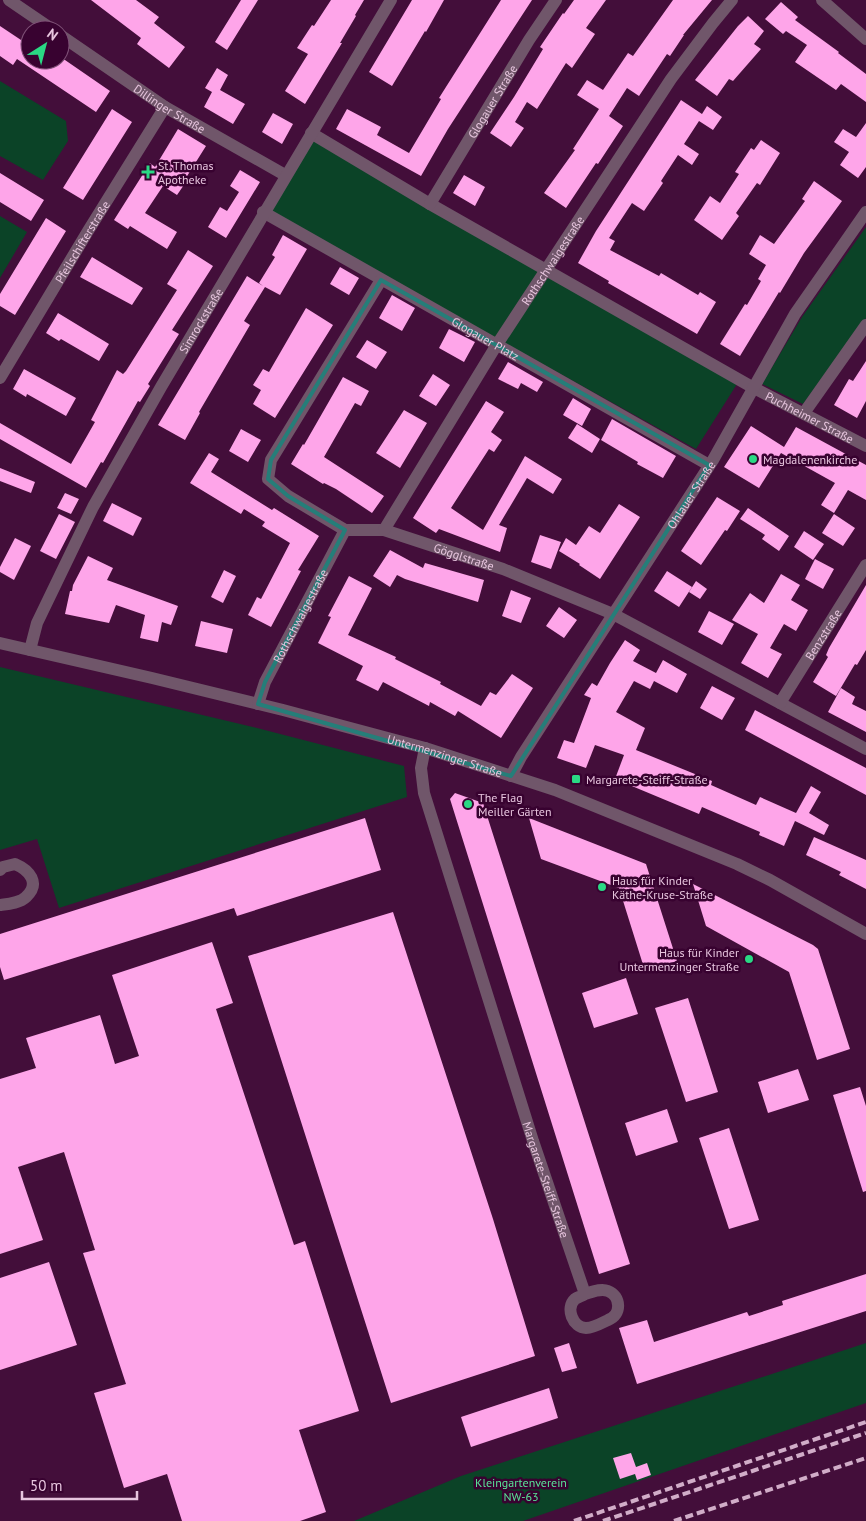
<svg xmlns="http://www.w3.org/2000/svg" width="866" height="1521" font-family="'PT Sans',sans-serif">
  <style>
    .green { fill: #0b4327 }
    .building { fill: #fea5e9 }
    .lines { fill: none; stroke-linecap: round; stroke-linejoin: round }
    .minor { stroke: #70566a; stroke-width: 12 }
    .rail { stroke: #d1adc8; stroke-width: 4; stroke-dasharray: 8 4; stroke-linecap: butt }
    .marked { fill: none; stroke: #257e79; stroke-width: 4; stroke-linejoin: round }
    .poi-dot { fill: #2ad884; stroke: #380230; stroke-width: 2 }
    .labels { text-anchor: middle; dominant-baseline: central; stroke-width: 5; stroke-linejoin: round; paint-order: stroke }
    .street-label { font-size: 12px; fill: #e7c5de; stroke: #380230 }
    .poi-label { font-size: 12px; fill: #e7c5de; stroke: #380230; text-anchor: start }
    .park-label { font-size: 12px; fill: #59e497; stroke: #380230 }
  </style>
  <rect width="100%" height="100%" fill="#430e3a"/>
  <path class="green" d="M0,81L66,121L68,141L43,180L0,156Z
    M314,139L737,384L696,449L383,276L270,211Z
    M0,216L27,232L0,278Z
    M866,227V318L803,404L762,384L802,317Z
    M0,667L257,728L404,766L407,797L59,908L37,839L0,850Z
    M866,1343V1403L523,1521H354L461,1476Z"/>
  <path class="building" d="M91,0H136L159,17L154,23L185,47L169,68L137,44L141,38Z
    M241,0H258L227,50L215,42Z
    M331,0H364L355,15L356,16L340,43H342L305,104L285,91L308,54L297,48L312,25L314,26Z
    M412,0H444L426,32L425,31L392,86L369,72Z
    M501,0H532L448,129L421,176L336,129L347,109L381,127L377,135L409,153L441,99L439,98Z
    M574,0H606L586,28L595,34L572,68L566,63L537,109L527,102L515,122L524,128L511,147L490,133L514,97L543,49L540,47L563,13L564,14Z
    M673,0H712L683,35H684L670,56L667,54L639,96L627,88L609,116L623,126L598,164L596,163L566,208L544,193L575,150L573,149L599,109L577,95L587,80L603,90L628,53L633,56Z
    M781,2L798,17L795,20L839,52L838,53L866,74V102L841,84L836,90L795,62L807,45L786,31L783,34L765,19Z
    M748,16L764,31L754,44L761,49L733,81L729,79L717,96L695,80L738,26Z
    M0,26L30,46V60H65L110,91L96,112L17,59L13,65L0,56Z
    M217,68L228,75L220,90L245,104L233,124L204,107L212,92L205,88Z
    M681,100L702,114L707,106L722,117L713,130L699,121L684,144L699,154L692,165L678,155L661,181L663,183L644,211L632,203L609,238L615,241L610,250L659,276L661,273L698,295L700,292L716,302L697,334L608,283L609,281L578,263L596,231Z
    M112,109L132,122L83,200L63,188Z
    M273,113L293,124L282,144L262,132Z
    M866,123V167L858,178L840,165L849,152L834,142L843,129L856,137Z
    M178,129L206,146L184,181L186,182L177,195L163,186L145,213L177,232L167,249L130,226L128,229L114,220L150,163L155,167Z
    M761,140L780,153L760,185L757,183L736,213L739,216L722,240L694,220L710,196L720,203L739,174L735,172L751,148L754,150Z
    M240,170L260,182L226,238L208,227L220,207L227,211L239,192L230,186Z
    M0,173L44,200L31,221L0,202Z
    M464,175L485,187L475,206L453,193Z
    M814,181L842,201L804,253L780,293L779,292L740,356L720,344L745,304L747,305L761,281L758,279L766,265L749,254L760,235L774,244L805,201L802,199Z
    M46,218L66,231L15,315L0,306V294Z
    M283,235L307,249L280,295L265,287L244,321L250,325L199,412L200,413L185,440L158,425L247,276L263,286L259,283L275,257L272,255Z
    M188,250L213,266L172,330L179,334L148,384L150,386L140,402L138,401L103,463L101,462L86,488L0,439V423L71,464L95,422L91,420L117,370L123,374L126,371L177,290L167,284Z
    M92,257L143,288L132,305L80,277Z
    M340,267L359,278L349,295L330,284Z
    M392,295L415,308L402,331L379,318Z
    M306,308L333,325L275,418L253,404L261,390L253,385L263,369L269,372Z
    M58,313L109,344L99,361L61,339L59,341L46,333Z
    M449,329L475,342L464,362L439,348Z
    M367,340L387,352L376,369L356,357Z
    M866,361V401L857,418L834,405L849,379L853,381Z
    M508,362L543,382L537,392L521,383L518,389L498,379Z
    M24,369L76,398L66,416L27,394L26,397L13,389Z
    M433,374L450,385L436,406L419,396Z
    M343,377L369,391L361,406L355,403L324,457L384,496L372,513L336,489L324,483L323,484L291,464L303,444L304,445Z
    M573,398L591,409L582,426L563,415Z
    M486,401L504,412L491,432L502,440L494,452L489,449L451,508L483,530L525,456L562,479L553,494L527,478L499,525L507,528L500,552L439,529L436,533L413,518Z
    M404,410L427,423L400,468L376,453Z
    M612,419L676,456L663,478L637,464L638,462L601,440Z
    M577,424L600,439L592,453L568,438Z
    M751,426L784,447L796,427L866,465V500L848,490L834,513L821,505L835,483L781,453L759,488L724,467Z
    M241,429L261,440L248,462L229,451Z
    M209,453L219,459L211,472L272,510L274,508L319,536L298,570L301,571L271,627L248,615L257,597L261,599L290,543L262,526L265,522L244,509L241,514L190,483Z
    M0,468L35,482L31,493L0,481Z
    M65,493L79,499L71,514L57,508Z
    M717,497L740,511L727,531L725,530L701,565L681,551Z
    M112,503L142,518L133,536L103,521Z
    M619,504L640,517L600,579L579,565L580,564L559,551L566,538L576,545L589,526L600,533Z
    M748,508L789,536L779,551L762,539L765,535L740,519Z
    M59,514L75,522L56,559L40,551Z
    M834,514L855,528L843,546L822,533Z
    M804,531L824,544L813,560L794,547Z
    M540,535L561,542L551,569L531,562Z
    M15,538L31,546L14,580L0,572V567Z
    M390,550L423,568L425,563L484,580L478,602L405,579L397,575L390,587L373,576Z
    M88,556L113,568L107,580L178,606L171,625L162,622L158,642L140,638L145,615L116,605L109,623L65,614L70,591H72L73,585Z
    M815,559L834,569L823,589L805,579Z
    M224,570L236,576L223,603L211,597Z
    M667,571L692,587L679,607L654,591Z
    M781,574L800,585L791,600L808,610L796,631L784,624L770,648L782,654L768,678L741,663L758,634L732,620L750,593L764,603Z
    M349,576L372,588L348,635L396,657L395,659L441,682L440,684L481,706L490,692L496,695L512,674L533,688L501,738L458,711L455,716L430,702L429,706L383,682L378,691L356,680L363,666L318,643L331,617L328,616Z
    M696,581L707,589L700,599L689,592Z
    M866,585V650L857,665L855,664L836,696L813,682L828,657L826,655L829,648Z
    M511,590L531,598L521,623L502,616Z
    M559,607L577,620L564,638L546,626Z
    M709,611L734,624L722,645L698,632Z
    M201,621L233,629L227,653L195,646Z
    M625,640L640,650L633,661L656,673L663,660L687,674L677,693L654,681L650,689L634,681L616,712L645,728L636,750L712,781L711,785L756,805L760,797L796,813L811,786L821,792L809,813L829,825L824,835L795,821L784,846L759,835L760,832L702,807L699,814L615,779L624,755L595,745L586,768L557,758L564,740L574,743L591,698L584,695L592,683L597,686L610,663Z
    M712,686L735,698L722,720L700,708Z
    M841,688L855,697L852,704L866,711V732L828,712Z
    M755,710L866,768V795L745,730Z
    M455,793L483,803L630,1264L599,1274L450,799Z
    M365,818L381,870L237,916L234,908L4,980L0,967V934Z
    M529,818L646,864L677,961L645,971L619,888L541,859Z
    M814,837L866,860V889L839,875L841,872L806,855Z
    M693,884L813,945L818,949L850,1049L817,1060L789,972L706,926Z
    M393,912L493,1219L535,1356L391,1403L248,956Z
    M212,942L233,1003L216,1009L294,1245L305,1241L359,1411L299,1430L326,1512L300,1521H182L167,1474L124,1488L94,1393L126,1384L83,1253L95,1250L64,1152L18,1167L43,1240L0,1254V1079L36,1068L26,1038L100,1015L115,1064L139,1056L112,975Z
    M626,978L638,1014L594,1028L582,993Z
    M688,998L718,1092L686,1102L655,1008Z
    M798,1069L809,1100L768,1113L758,1082Z
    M860,1087L866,1106V1191L863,1192L833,1095Z
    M667,1109L678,1142L636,1156L625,1123Z
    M729,1128L759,1220L729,1229L699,1138Z
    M49,1262L77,1345L0,1370V1278Z
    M866,1274V1311L637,1384L619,1328L647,1320L654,1342L747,1312L749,1316L783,1305L782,1301Z
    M569,1343L577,1368L562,1372L554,1348Z
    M549,1388L558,1418L471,1447L461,1417Z
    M631,1453L636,1467L647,1463L651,1475L637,1480L635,1474L620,1479L613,1458Z"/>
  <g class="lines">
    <g class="minor">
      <path d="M9,0L53,30"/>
      <path d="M822,0L866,39"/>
      <path id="s1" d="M60,35L165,107L285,175"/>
      <path id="s2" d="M311,133L430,204L752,387L866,446"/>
      <path id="s3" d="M430,204L529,40L556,0"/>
      <path id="s4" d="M263,212L709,465"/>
      <path id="s5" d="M381,280L271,460L268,479L288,496L345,530H384L503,569L613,614L866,749"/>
      <path id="s6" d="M0,378L88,231L165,107"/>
      <path d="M804,413L866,325"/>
      <path id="s7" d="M384,530L496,346L671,79L713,23L732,0"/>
      <path id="s8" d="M0,643L152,678L283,710L425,748L555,790L737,864L770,880L866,934"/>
      <path id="s9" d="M30,650L37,623L93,507L161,387L391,0"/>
      <path id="s10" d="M780,703L866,565"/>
      <path id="s11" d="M258,704L265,682L345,530"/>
      <path id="s12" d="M425,748L421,768L424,793L533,1141L585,1294C582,1296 578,1297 575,1299C565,1308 573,1328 586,1328C593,1328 602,1323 608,1320C622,1315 621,1296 608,1291C601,1288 592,1292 585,1294"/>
      <path id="s13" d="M511,776L521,757L713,460L795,314L866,212"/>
      <path d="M0,870L3,867L15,864C29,870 41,883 26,897C20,903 8,904 0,905"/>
    </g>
    <path class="rail" d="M574,1521L866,1422
      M603,1521L866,1433
      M674,1521L866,1458"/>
  </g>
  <path class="marked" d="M381,280L709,465L511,776L258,704L265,682L345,530L288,496L268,479L271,460Z"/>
  <g class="poi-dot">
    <path d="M145.5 164.5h5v5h5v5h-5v5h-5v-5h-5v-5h5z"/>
    <circle cx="753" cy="459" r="5"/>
    <rect x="571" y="774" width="10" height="10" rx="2.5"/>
    <circle cx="468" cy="804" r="5"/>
    <circle cx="602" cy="887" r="5"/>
    <circle cx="749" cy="959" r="5"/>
  </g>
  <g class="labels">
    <g class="street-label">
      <text stroke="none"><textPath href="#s3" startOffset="120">Glogauer Straße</textPath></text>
      <text stroke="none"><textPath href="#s1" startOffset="132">Dillinger Straße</textPath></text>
      <text stroke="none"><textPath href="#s6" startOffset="159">Pfeilschifterstraße</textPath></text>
      <text stroke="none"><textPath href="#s7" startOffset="318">Rothschwaigestraße</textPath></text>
      <text stroke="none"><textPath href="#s9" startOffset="372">Simrockstraße</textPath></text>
      <text stroke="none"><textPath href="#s4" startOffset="256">Glogauer Platz</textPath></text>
      <text stroke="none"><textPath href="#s2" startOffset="574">Puchheimer Straße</textPath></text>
      <text stroke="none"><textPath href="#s13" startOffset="334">Ohlauer Straße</textPath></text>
      <text stroke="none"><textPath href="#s5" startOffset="446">Gögglstraße</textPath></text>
      <text stroke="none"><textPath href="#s11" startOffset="98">Rothschwaigestraße</textPath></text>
      <text stroke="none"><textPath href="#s10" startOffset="81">Benzstraße</textPath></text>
      <text stroke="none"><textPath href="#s8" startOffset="459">Untermenzinger Straße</textPath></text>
      <text stroke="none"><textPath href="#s12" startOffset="451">Margarete-Steiff-Straße</textPath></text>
    </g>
    <g class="poi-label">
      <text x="158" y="165">St. Thomas<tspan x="158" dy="14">Apotheke</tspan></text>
      <text x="763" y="459">Magdalenenkirche</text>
      <text x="586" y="779">Margarete-Steiff-Straße</text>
      <text x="478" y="797">The Flag<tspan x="478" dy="14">Meiller Gärten</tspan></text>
      <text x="612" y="880">Haus für Kinder<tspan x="612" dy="14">Käthe-Kruse-Straße</tspan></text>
      <text x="739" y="952" text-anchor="end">Haus für Kinder<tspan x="739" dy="14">Untermenzinger Straße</tspan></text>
    </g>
    <g class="park-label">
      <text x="521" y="1482">Kleingartenverein<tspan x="521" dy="14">NW-63</tspan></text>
    </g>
  </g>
  <g transform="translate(45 45) rotate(36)"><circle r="24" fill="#380230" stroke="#7e5076"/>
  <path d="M0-4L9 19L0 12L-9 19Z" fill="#2ad884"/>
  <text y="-8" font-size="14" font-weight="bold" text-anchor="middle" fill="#e7c5de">N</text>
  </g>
  <path d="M22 1491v8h115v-8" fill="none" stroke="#e7c5de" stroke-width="2.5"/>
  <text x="30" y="1491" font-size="15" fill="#e7c5de" stroke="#380230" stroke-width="4" paint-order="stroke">50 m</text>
</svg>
